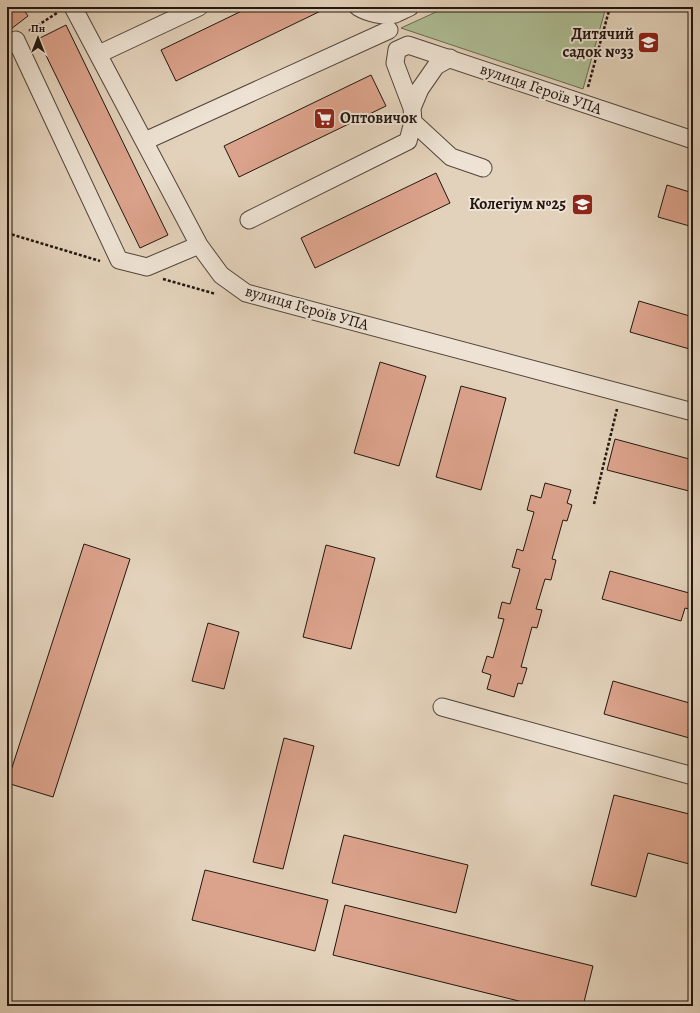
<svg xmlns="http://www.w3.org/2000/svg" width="700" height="1013" font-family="Alegreya,serif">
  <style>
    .green { fill: #aebd94; stroke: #686a52 }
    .building { fill: #dca38c; stroke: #221610 }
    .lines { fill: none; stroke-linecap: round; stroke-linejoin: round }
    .minor-casing { stroke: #52453b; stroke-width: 19 }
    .path { stroke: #221610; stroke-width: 2.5; stroke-dasharray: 3 2; stroke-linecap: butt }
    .minor { stroke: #ede2d3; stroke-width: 17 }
    .labels { text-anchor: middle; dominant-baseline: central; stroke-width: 4; stroke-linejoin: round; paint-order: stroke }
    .poi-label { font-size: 16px; font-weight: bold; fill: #221610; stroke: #ede2d3; text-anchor: end }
    .street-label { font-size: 16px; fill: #221610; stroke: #ede2d3 }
  </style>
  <rect width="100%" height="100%" fill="#e3d2bb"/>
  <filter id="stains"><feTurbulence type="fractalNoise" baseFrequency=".005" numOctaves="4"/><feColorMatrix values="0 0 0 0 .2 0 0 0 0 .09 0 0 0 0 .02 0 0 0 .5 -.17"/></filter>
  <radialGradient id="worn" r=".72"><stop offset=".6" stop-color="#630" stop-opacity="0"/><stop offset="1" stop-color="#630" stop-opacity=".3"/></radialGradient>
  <path class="green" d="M447,7H606L583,89L401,28Z"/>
  <path class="building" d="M7,7H22L28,16L7,32Z
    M250,7H329L176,81L161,50Z
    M66,25L168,235L140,248L38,39Z
    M371,75L386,106L239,177L224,146Z
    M436,173L450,203L315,268L301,238Z
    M667,185L693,193V227L658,217Z
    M639,301L693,317V350L630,332Z
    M380,362L426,376L399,466L354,453Z
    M461,386L506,398L481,490L436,477Z
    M615,439L693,460V492L607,470Z
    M545,483L571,490L567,503L572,505L567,521L563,520L552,559L556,560L551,580L545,579L536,609L542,610L537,628L532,627L521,667L527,668L522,684L518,683L514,697L487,689L491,675L482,672L487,656L493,658L504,619L498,618L502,602L510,604L520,569L512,567L517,549L523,551L534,512L527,510L531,495L541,498Z
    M84,544L130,559L53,797L7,783Z
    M326,545L375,558L351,649L303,637Z
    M610,571L689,593L693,580V610L685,608L681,621L602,599Z
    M208,623L239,632L224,689L192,681Z
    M613,681L693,704V739L604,714Z
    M284,738L314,746L283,869L253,862Z
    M614,795L693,815V865L648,853L636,897L591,885Z
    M344,835L468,865L456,913L332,883Z
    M205,870L328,900L315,951L192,920Z
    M345,905L593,966L583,1006H539L333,955Z"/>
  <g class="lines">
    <defs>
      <path id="minor" d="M73,7L199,245L221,275L246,293L693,412
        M358,7C368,13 384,17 395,14C400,12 405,9 410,7
        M7,46L16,40L119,260L147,267L199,245
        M99,54L199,7
        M412,108L420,89L436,66L450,58
        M413,122L451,157L483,168
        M145,141L389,30
        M249,220L408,141L413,122L412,108L395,63L397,50L408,45L693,140
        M442,707L693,776"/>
    </defs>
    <use href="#minor" class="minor-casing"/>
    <path class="path" d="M29,31L57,13
      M588,87L610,7
      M7,233L100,261
      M163,279L216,294
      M594,504L617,409"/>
    <use href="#minor" class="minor"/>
  </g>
  <defs>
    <symbol id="school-square" viewBox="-11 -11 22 22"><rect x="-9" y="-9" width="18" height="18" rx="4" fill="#8f2418" stroke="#ede2d3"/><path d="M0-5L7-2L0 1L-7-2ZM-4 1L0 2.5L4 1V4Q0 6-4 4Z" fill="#fff"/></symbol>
    <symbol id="supermarket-square" viewBox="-11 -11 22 22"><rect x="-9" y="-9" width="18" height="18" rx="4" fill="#8f2418" stroke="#ede2d3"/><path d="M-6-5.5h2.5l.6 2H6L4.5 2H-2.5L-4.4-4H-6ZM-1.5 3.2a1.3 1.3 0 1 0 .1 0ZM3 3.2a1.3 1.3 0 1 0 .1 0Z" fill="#fff"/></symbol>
  </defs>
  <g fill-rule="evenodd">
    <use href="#school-square" x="636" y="30" width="25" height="25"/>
    <use href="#supermarket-square" x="312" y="106" width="25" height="25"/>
    <use href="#school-square" x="570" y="192" width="25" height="25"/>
  </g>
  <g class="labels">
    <g class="poi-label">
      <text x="634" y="34">Дитячий<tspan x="634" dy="18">садок №33</tspan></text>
      <text x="340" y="118" text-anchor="start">Оптовичок</text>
      <text x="566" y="204">Колегіум №25</text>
    </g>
    <g class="street-label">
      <text transform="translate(541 89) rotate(19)">вулиця Героїв УПА</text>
      <text transform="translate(307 308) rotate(16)">вулиця Героїв УПА</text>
    </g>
  </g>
  <rect width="700" height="1013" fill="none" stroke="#e3d2bb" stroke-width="24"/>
  <rect x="8" y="8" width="684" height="997" fill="none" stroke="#221610" stroke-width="2"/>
  <rect x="12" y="12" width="676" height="989" fill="none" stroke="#221610"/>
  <g transform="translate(38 38)" stroke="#ede2d3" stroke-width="3" paint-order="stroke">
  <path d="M0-3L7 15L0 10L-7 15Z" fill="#221610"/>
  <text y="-6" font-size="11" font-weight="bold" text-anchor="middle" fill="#221610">Пн</text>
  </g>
  <rect width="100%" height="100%" filter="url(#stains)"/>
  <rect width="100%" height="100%" fill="url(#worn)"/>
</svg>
